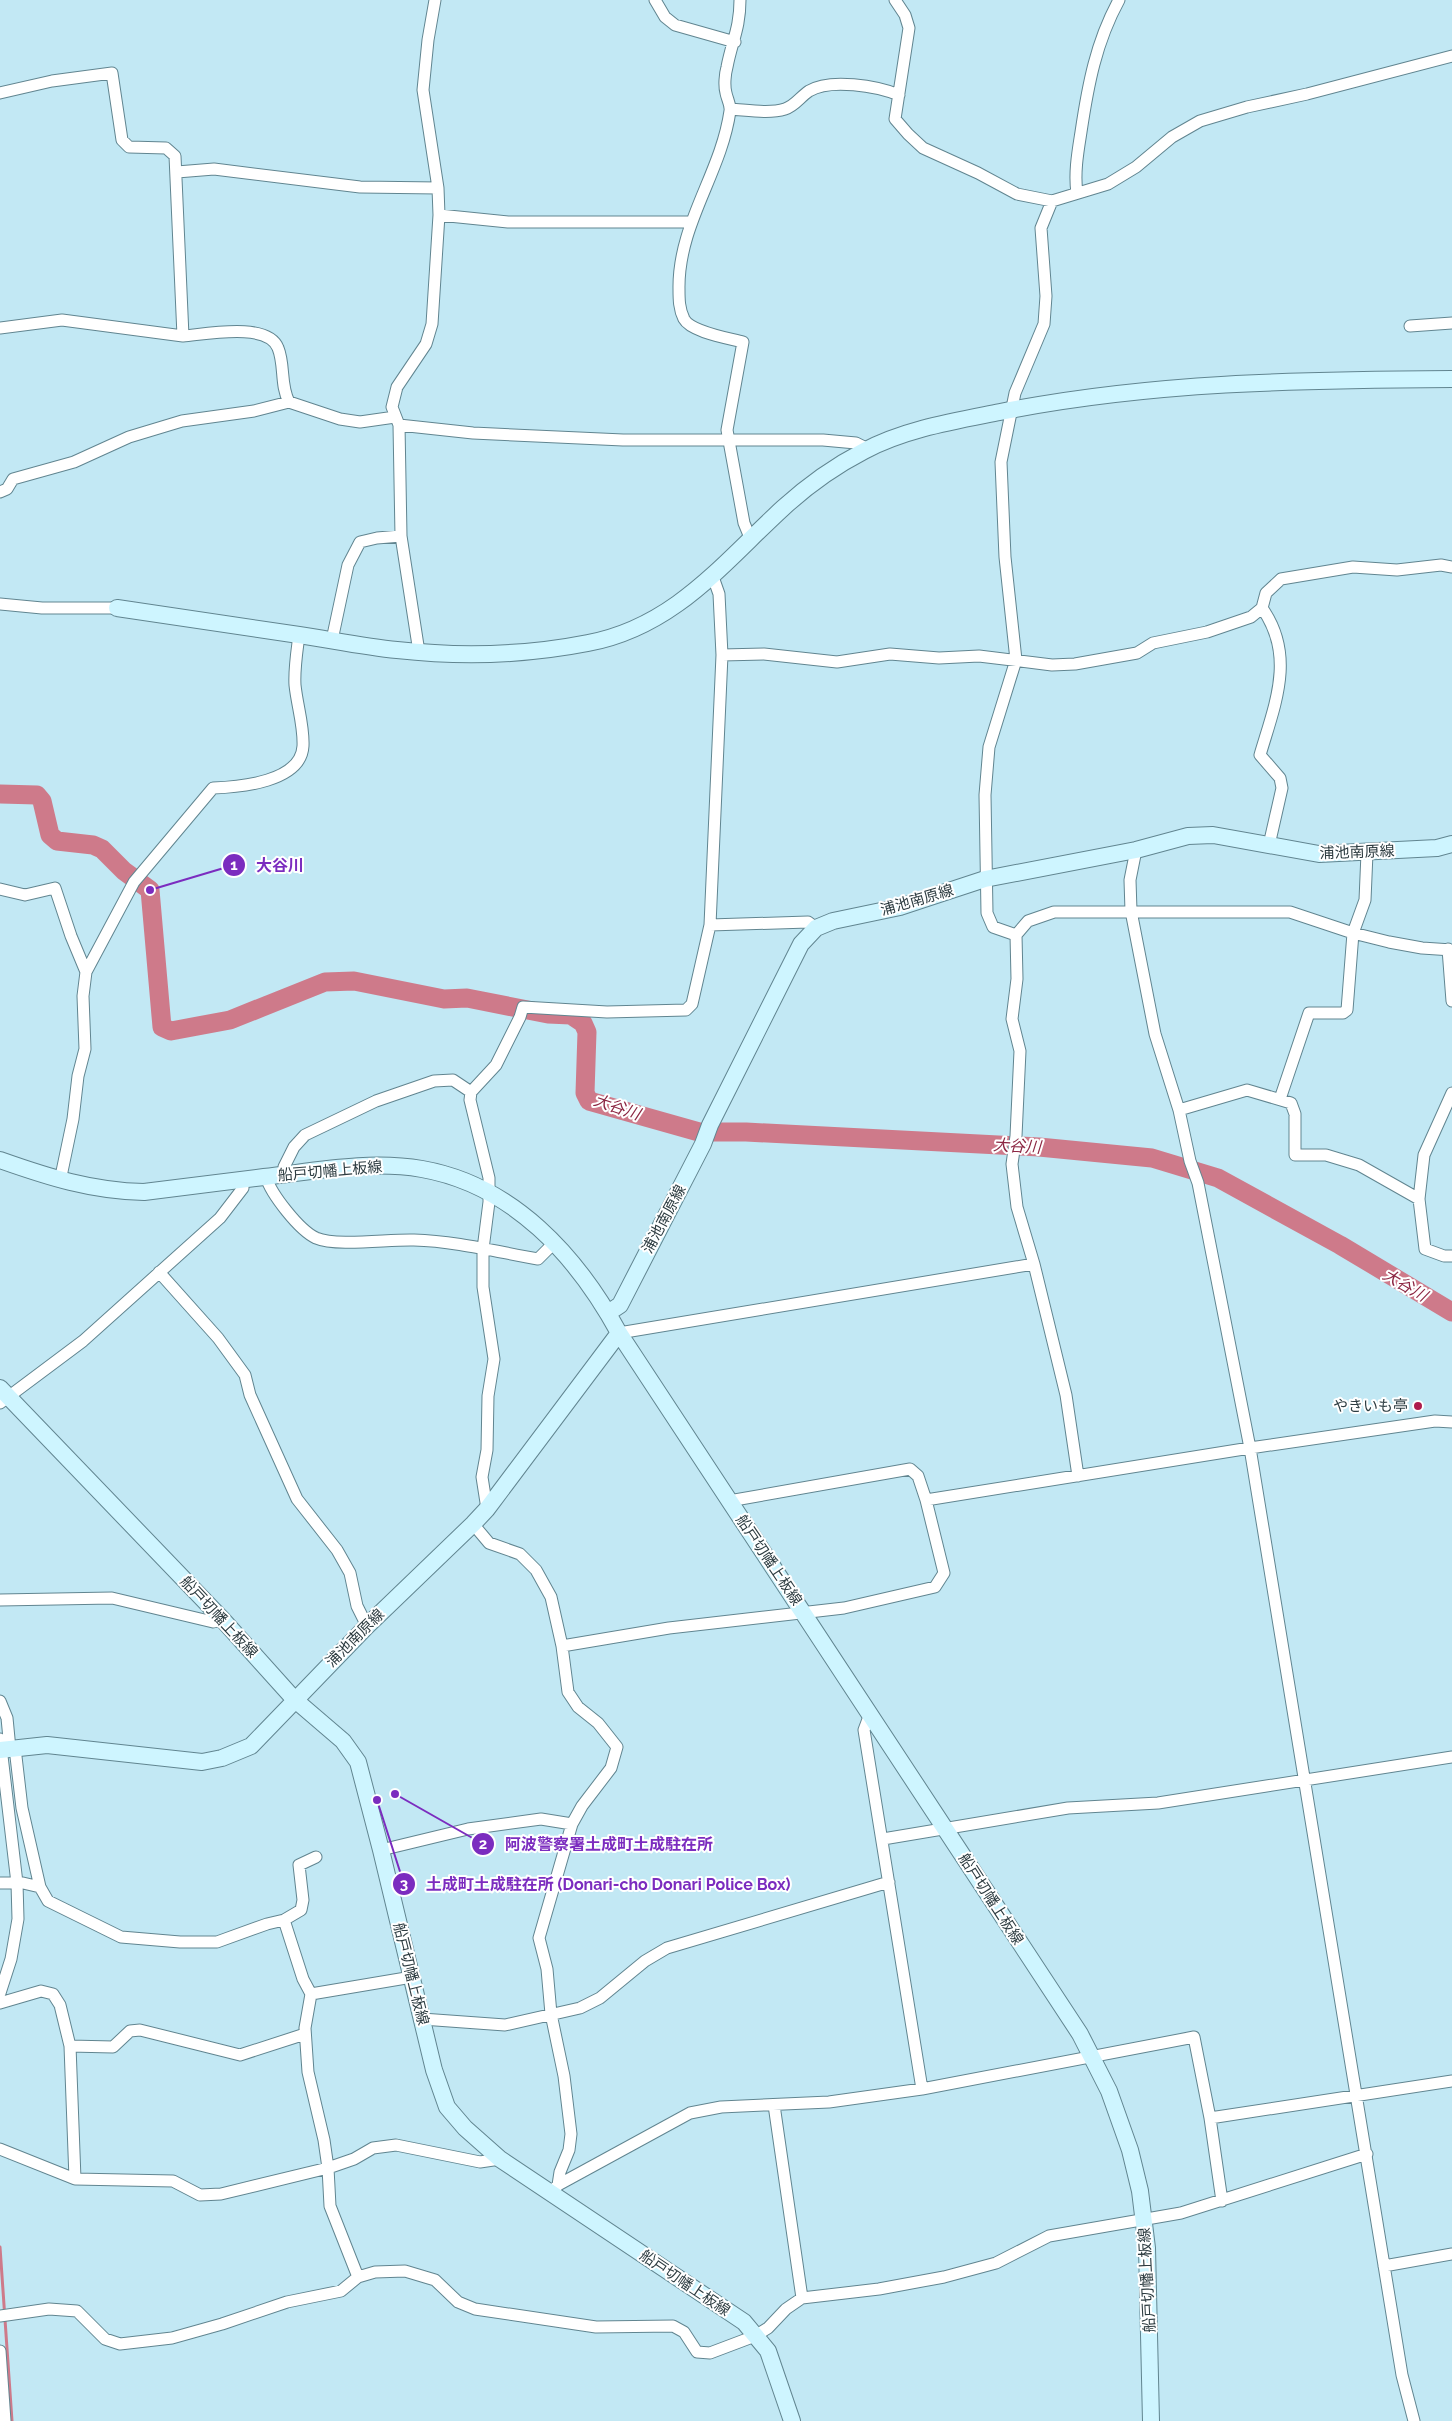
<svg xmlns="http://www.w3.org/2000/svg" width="1452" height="2421" font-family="Raleway,'Noto Sans JP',sans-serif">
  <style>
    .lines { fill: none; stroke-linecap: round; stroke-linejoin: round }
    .stream { stroke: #ce7a8a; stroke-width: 3 }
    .river { stroke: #ce7a8a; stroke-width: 19 }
    .street-casing { stroke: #618590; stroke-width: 13 }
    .secondary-casing { stroke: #618590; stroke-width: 18 }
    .street { stroke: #fff; stroke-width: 11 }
    .secondary { stroke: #cef5ff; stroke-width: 16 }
    .poi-dot { fill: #ae1c4d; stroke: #fff; stroke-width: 2 }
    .labels { text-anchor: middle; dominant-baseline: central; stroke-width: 4; stroke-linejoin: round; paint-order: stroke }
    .street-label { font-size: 15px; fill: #2d3c41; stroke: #fff }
    .poi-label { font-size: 15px; fill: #2d3c41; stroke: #fff; text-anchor: end }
    .water-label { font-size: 16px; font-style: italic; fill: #8c2743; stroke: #fff }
    .leader { fill: none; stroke: #7b2cbf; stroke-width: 2 }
    .callout-dot { fill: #7b2cbf; stroke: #fff; stroke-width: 2 }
    .mark-label { font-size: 15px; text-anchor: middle; font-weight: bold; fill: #fff }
    .callout-label { font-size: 16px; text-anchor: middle; font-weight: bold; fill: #7b2cbf; stroke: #fff; stroke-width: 4; stroke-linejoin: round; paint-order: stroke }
  </style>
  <rect width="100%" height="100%" fill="#c2e8f4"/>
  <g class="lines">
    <path class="stream" d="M0,2247L12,2421"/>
    <path class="river" d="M0,794L37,795L42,801L50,835L57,841L93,845L102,849L124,871L150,890L162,1027L171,1031L230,1020L325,982L354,981L444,999L467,998L548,1014L571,1015L583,1023L587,1032L585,1093L589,1101L699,1132H746L1039,1147L1152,1158L1218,1178L1340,1245L1452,1312"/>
    <defs>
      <path id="street" d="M655,0L665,17L675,25L735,42
        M740,0C740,28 732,41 727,67C725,74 724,86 726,93C727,99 731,105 730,111C721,174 678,224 679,289C679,299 679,309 684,319C691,332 728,338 743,342L727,430L744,523L751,540
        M895,0L905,15L909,28L895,119L908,134L923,148L978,173L1017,194L1052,201L1108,184L1136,167L1172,137L1200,121L1247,107L1307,94L1452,56
        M0,93L52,81L112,73L122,140L129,147L166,148L175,156L183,336C207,334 268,322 278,348C285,365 280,385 289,402
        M731,109C747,110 769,114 785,109C795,106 800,97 809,91C830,78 877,86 899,95
        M177,172L214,169L360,187L438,188
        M1077,193C1074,173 1078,151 1081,132C1088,85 1096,42 1119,0
        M439,215L508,222H690
        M1410,326L1452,323
        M0,328L62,320L183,336
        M399,425L473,433L623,440H823L856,443L868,449
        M0,492L7,489L13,479L74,462L129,437L182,421L254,411L289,402L340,419L360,422L395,417
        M0,604L42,608H117
        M1262,608C1296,656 1275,704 1260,755L1280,778L1282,788L1269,845
        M332,640L348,565L360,542L377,538L401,536
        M419,652L401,536L399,425L392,407L397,387L426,344L432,324L439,215L438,188L423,90L428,40L435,0
        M722,655L764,654L837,662L890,654L939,658L979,656L1052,665L1075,664L1137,653L1153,643L1207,632L1251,617L1262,608L1266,593L1281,579L1353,567L1397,570L1441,565L1452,567
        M1136,850L1130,880L1131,911L1155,1034L1179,1110L1190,1161L1198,1183L1250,1448L1402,2375L1414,2421
        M0,889L25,895L55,888L71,936L86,972
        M710,925L808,922L816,928
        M1016,935L993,927L987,913L985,795L989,747L1016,660L1005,557L1001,462L1015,393L1044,324L1046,296L1041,228L1052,201
        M1448,949L1452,1001
        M1452,1093L1424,1155L1419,1199L1425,1249L1444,1256H1452
        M1280,1099L1309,1013H1343L1347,1010L1353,933L1365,900L1367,853
        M1179,1110L1247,1090L1291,1103L1295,1114V1155H1326L1359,1165L1419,1199
        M285,1174L284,1167L294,1147L305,1135L376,1101L434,1081L453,1080L471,1092
        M266,1177C271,1194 299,1230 316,1238C337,1247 389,1239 414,1240C455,1241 498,1252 538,1259L555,1242
        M60,1181L73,1119L78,1076L85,1049L83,996L86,972L134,882L213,788C240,787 301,782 303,746C304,726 297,705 295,685C294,669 297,651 299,635
        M159,1272L218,1338L245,1375L250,1395L297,1499L337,1550L350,1573L357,1606L367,1626
        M619,1333L1034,1264
        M0,1403L83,1341L220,1218L243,1188L242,1180
        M1078,1476L1066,1395L1034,1264L1017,1207L1012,1164L1016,1136L1020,1051L1012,1019L1017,979L1016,935L1028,921L1054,912H1290L1353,933L1389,942L1422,948L1452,950
        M729,1501L910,1469L918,1476L926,1500L1250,1448L1435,1421L1452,1422
        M487,1509L482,1477L487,1450L488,1396L494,1359L483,1287V1249L489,1202V1178L470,1100L471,1092L496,1065L520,1017L523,1007L607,1012L686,1010L692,1004L710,925L722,655L719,594L713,577
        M473,1524L489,1543L520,1554L536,1570L551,1597L562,1646L568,1692L578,1707L598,1723L617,1747L611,1768L582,1806L572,1824L539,1938L547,1969L551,2014L564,2076L571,2134L569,2150L560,2172L558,2185L555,2188
        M0,1600L112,1598L213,1622L223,1620
        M562,1646L669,1628L844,1608L935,1587L944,1573L926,1500
        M0,1701L7,1718L10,1749
        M870,1714L864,1730L922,2089
        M0,1739L17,1883L18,1919L11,1959L0,1993
        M15,1748L22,1808L40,1887L48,1901L121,1937L180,1942H217L267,1924L284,1920L301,1910L303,1900L299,1865L316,1857
        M883,1839L1068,1808L1158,1803L1452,1757
        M381,1850L468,1829L541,1819L572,1824
        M0,1883H23L40,1887
        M284,1920L303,1979L311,1994
        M0,2003L41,1991L53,1994L60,2005L70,2046L75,2179
        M422,2019L505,2025L580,2008L600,1998L645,1961L667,1948L889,1882
        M70,2046L113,2047L130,2031L140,2030L240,2055L305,2034
        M774,2105L802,2298
        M1210,2118L1452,2081
        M0,2149L75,2179L173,2181L200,2195L221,2194L328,2168L354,2159L373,2148L396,2145L480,2162L500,2159
        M558,2185L690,2113L721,2107L829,2102L922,2089L1194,2037L1210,2118L1222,2201
        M1384,2266L1452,2254
        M358,2277L330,2206L328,2168L324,2140L308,2072L305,2028L311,1994L412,1977
        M0,2316L49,2309L77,2311L105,2339L120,2344L172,2338L222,2324L287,2302L341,2291L358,2277L375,2272L405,2271L435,2280L458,2302L475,2309L596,2327L673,2326L684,2332L697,2352L710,2353L755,2336L768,2328L786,2309L802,2298L879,2289L944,2277L996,2263L1049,2236L1181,2213L1367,2154
        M0,2351L5,2421"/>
      <path id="secondary" d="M117,608C178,617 239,626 299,635C332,640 365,647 397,650C460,657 527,655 588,643C674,627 723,563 783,508C807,486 835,466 864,451C905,429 955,421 1000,412C1151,382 1299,380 1452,379
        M0,1160C48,1177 92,1191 144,1192C184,1187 224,1182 264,1177C316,1171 369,1160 422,1169C513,1185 577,1256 619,1333L1080,2034L1109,2091L1130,2150L1140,2191L1147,2248L1151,2421
        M608,1313L620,1305L703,1144L710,1125L801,944L816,928L833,921L900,907L985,879L1136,850L1188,836L1213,835L1319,854L1437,848L1452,844
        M0,1388L223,1620L294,1699L343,1741L358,1762L381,1850L434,2070L447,2107L465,2128L500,2159L744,2322L768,2351L792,2421
        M0,1750L47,1745L202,1762L222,1758L251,1746L367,1626L473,1524L487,1509L619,1333"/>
    </defs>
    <use href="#street" class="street-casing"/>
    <use href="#secondary" class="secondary-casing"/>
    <use href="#street" class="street"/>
    <use href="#secondary" class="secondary"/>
  </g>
  <circle class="poi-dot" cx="1418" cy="1406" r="5"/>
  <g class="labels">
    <g class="street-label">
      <text transform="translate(1357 852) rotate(-2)">浦池南原線</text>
      <text transform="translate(917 900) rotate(-16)">浦池南原線</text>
      <text transform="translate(330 1171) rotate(-5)">船戸切幡上板線</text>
      <text transform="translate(664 1219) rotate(-62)">浦池南原線</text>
      <text transform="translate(769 1560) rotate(56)">船戸切幡上板線</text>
      <text transform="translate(219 1617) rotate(47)">船戸切幡上板線</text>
      <text transform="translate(355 1638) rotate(-45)">浦池南原線</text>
      <text transform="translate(991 1899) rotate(57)">船戸切幡上板線</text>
      <text transform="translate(411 1974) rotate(76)">船戸切幡上板線</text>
      <text transform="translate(1147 2280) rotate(-93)">船戸切幡上板線</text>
      <text transform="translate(685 2283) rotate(34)">船戸切幡上板線</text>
    </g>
    <g class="poi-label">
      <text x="1408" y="1406">やきいも亭</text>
    </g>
    <g class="water-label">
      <text transform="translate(617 1107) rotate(19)">大谷川</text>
      <text transform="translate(1017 1146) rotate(3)">大谷川</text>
      <text transform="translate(1405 1285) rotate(30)">大谷川</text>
    </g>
  </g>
  <path class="leader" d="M150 890L234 865M395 1794L483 1844M377 1800L404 1884"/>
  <g class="callout-dot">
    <circle cx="150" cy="890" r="5"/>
    <circle cx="395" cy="1794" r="5"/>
    <circle cx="377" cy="1800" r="5"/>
    <circle cx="234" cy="865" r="12"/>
    <circle cx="483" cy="1844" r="12"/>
    <circle cx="404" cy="1884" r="12"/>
  </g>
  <g class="mark-label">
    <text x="234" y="870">1</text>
    <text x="483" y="1849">2</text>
    <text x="404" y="1889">3</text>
  </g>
  <g class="callout-label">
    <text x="280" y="871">大谷川</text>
    <text x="609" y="1850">阿波警察署土成町土成駐在所</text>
    <text x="608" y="1890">土成町土成駐在所 (Donari-cho Donari Police Box)</text>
  </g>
</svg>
